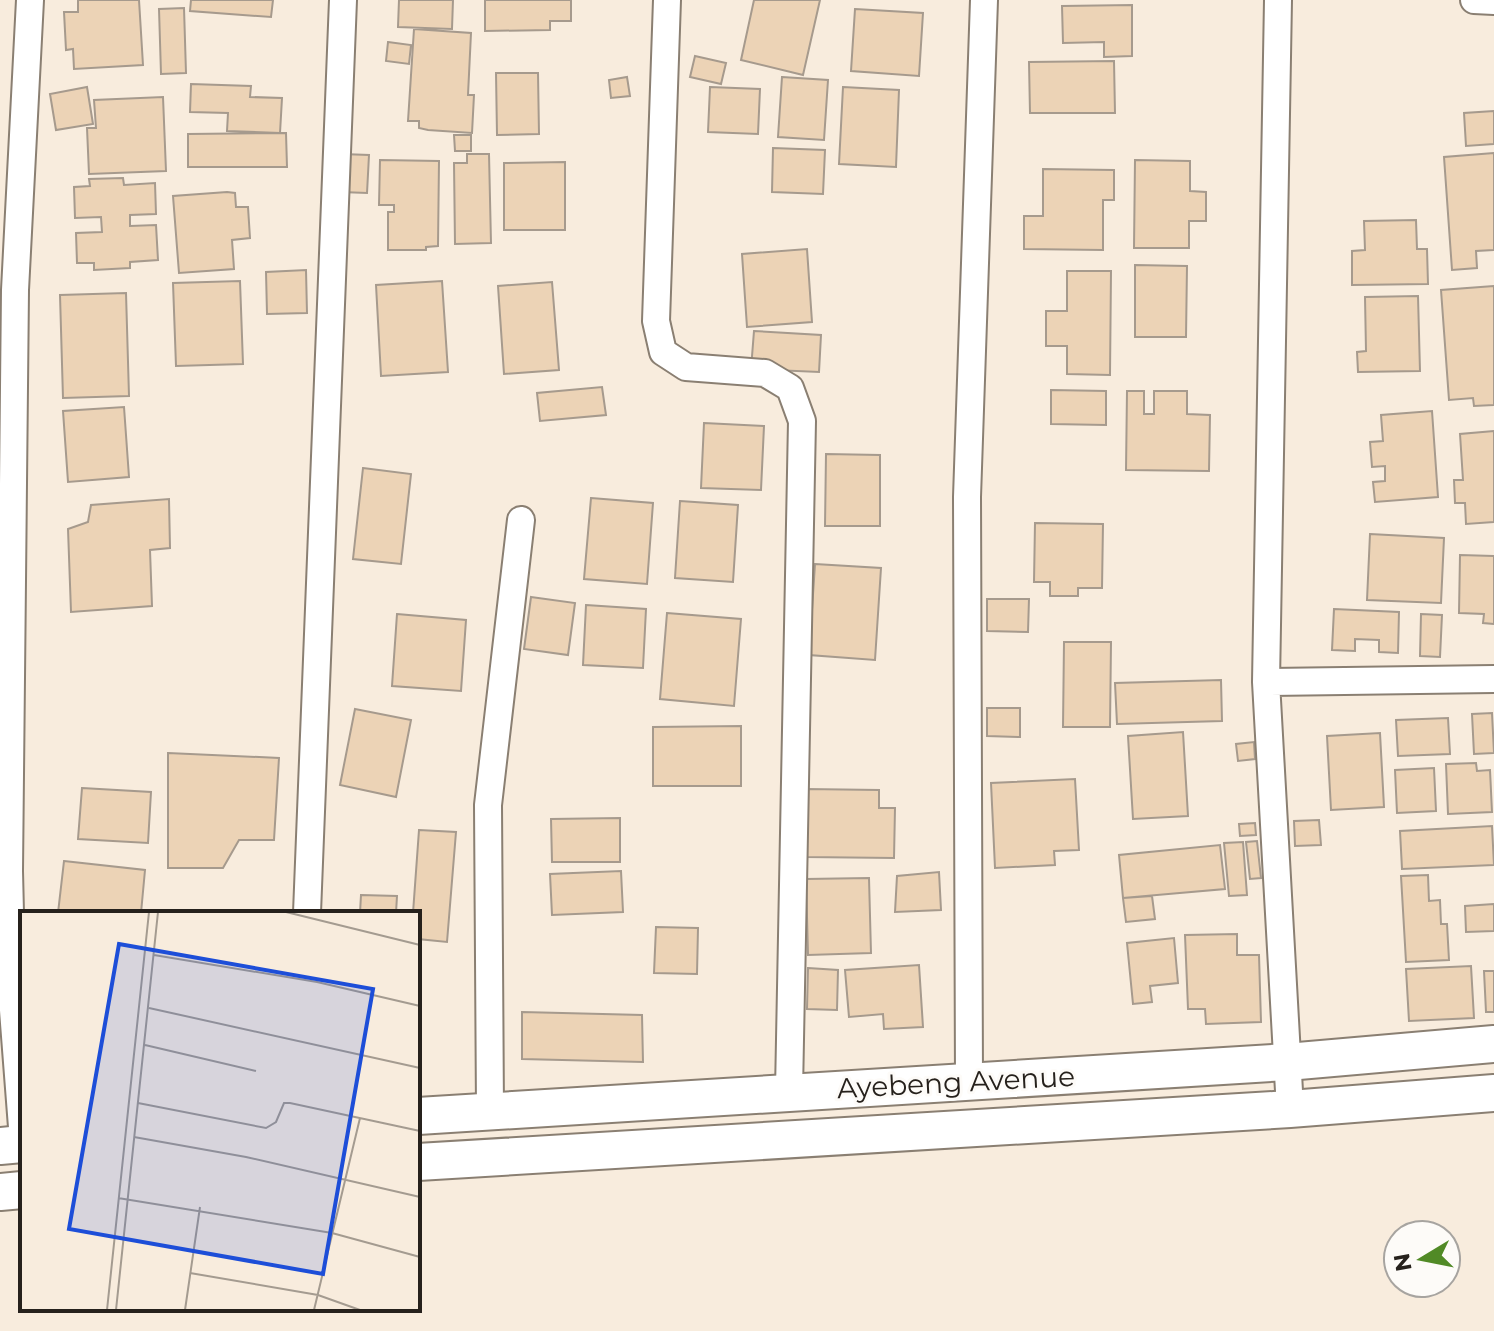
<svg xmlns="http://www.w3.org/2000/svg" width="1494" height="1331" font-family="Montserrat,sans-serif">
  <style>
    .building { fill: #ecd3b6; stroke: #a69a8d; stroke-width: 2 }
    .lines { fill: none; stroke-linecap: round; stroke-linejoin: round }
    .street-casing { stroke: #8a7f72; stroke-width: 30 }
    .secondary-casing { stroke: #8a7f72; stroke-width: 40 }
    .street { stroke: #fff; stroke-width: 26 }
    .secondary { stroke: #fff; stroke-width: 36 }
    .labels { text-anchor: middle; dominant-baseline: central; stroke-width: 6; stroke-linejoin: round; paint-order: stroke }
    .street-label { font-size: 28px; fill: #26211c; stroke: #fdfbf8 }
    .inset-road { fill: none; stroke: #a49b90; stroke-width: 2 }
    .view { fill: #1d4ed8; fill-opacity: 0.15; stroke: #1d4ed8; stroke-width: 4 }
    .inset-edge { fill: none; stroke: #26211c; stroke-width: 4 }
  </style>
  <rect width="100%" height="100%" fill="#f8ecdd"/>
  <path class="building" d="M78,0H139L143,65L74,69L73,49L66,50L64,12H78Z
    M191,0H273L271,17L190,11Z
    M399,0H453L452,29L398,27Z
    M485,0H571V21H550V30L485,31Z
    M754,0H820L803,75L741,60Z
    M1132,5V56L1104,57V42L1063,43L1062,6Z
    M184,8L186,73L161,74L159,9Z
    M855,9L923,13L919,76L851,71Z
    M414,29L471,33L468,95H474L472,133L428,130L419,128V121H408Z
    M388,42L411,45L409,64L386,61Z
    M695,56L726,63L721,84L690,77Z
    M1114,61L1115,113H1030L1029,62Z
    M496,73H538L539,134L497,135Z
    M627,77L630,96L611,98L609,80Z
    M782,77L828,80L824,140L778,137Z
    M191,84L251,86L250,97L282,98L280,133L227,131L228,113L190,112Z
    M87,87L93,124L56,130L50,94Z
    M710,87L760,89L758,134L708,132Z
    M843,87L899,90L896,167L839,164Z
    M163,97L166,171L89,174L87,128H96L94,100Z
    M1494,111V144L1466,146L1464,113Z
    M286,133L287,167H188V134Z
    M454,135H471V151H455Z
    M773,148L825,150L823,194L772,192Z
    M1494,153V250L1476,251L1477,268L1452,270L1444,157Z
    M342,154L369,155L367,193L341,192Z
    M467,154H489L491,243L455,244L454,163H467Z
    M380,160L439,161L438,246L426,247V250H388V212H394V205H379Z
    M1135,160L1190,161V191L1206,192V221H1189V248H1134Z
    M565,162V230H504V163Z
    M1043,169L1114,170V200H1103V250L1024,249V216H1043Z
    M123,178L124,185L155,183L156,214L130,215V226L156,225L158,260L130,262V268L94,270V263H77L76,233L102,232L101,217L75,218L74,187L90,186L89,179Z
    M227,192L235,193L236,207H248L250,238L232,240L234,269L179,273L173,196Z
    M1416,220L1417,249H1427L1428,284L1352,285V251L1365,250L1364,221Z
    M807,249L812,322L747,327L742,254Z
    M1135,265L1187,266L1186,337H1135Z
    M306,270L307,313L267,314L266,272Z
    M1067,271H1111L1110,375L1067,374V346H1046V311H1067Z
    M240,281L243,364L176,366L173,283Z
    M442,281L448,372L381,376L376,285Z
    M552,282L559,370L504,374L498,286Z
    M1494,286V405L1474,406L1473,398L1449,400L1441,290Z
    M126,293L129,396L63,398L60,295Z
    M1418,296L1420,371L1358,372L1357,352L1366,351L1365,297Z
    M754,331L821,335L819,372L751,369Z
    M602,387L606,415L540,421L537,393Z
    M1051,390L1106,391V425L1051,424Z
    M1127,391H1144V414H1154V391H1187V414L1210,415L1209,471L1126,470Z
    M124,407L129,477L68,482L63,411Z
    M1432,411L1438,497L1375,502L1373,482L1385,481V466L1372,467L1370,442L1383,441L1381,415Z
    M704,423L764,426L761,490L701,488Z
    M1494,431V522L1466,524L1465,503H1455L1454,480H1463L1460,434Z
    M826,454L880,455V526H825Z
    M363,468L411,474L401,564L353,559Z
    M591,498L653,503L647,584L584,579Z
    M169,499L170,548L150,550L152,606L71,612L68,529L88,522L91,505Z
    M680,501L738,505L733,582L675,578Z
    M1035,523L1103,524L1102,588H1078V596H1050V582H1034Z
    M1370,534L1444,538L1441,603L1367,600Z
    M1460,555L1494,556V624L1483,623L1484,614L1459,613Z
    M815,564L881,568L875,660L809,655Z
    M531,597L575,603L568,655L524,649Z
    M987,599H1029L1028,632L987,631Z
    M586,605L646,609L643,668L583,665Z
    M1334,609L1399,612L1398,653L1379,652V640L1355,639V651L1332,650Z
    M667,613L741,619L734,706L660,699Z
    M397,614L466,620L461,691L392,686Z
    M1421,614L1442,615L1440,657L1420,656Z
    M1064,642H1111L1110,727H1063Z
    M1221,680L1222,721L1117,724L1115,683Z
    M987,708H1020V737L987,736Z
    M355,709L411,720L396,797L340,785Z
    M1492,713L1494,753L1474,754L1472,714Z
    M1448,718L1450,754L1398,756L1396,720Z
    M741,726V786H653V727Z
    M1183,732L1188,816L1133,819L1128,736Z
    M1380,733L1384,807L1331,810L1327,736Z
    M1254,742L1255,759L1238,761L1236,744Z
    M168,753L279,758L274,840H239L223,868H168Z
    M1476,763L1477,771L1490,770L1492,812L1448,814L1446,764Z
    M1434,768L1436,811L1397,813L1395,770Z
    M1075,779L1079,850L1054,851L1055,865L995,868L991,783Z
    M82,788L151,792L148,843L78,839Z
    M806,789L879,790V808H895L894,858L805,857Z
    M620,818V862H552L551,819Z
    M1319,820L1321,845L1295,846L1294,821Z
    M1255,823L1256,835L1240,836L1239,824Z
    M1492,826L1494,865L1402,869L1400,831Z
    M419,830L456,832L447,942L418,939V913H413Z
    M1257,841L1261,878L1250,879L1246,842Z
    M1243,842L1247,895L1229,896L1224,843Z
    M1220,845L1225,889L1123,898L1119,855Z
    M64,861L145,870L141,913H58Z
    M621,871L623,912L552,915L550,874Z
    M939,872L941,910L895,912L897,876Z
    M1428,875L1429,901L1440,900L1441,924H1447L1449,960L1406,962L1401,876Z
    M869,878L871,953L808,955L806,879Z
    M361,895L397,896L396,913H360Z
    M1152,896L1155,919L1126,922L1123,898Z
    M1494,904V931L1466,932L1465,906Z
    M656,927L698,928L697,974L654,973Z
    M1237,934V955H1259L1261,1022L1206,1024L1205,1009H1188L1185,935Z
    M1174,938L1178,983L1150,986L1152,1002L1133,1004L1127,943Z
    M919,965L923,1027L884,1029L883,1014L849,1017L845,970Z
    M1471,966L1474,1018L1409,1021L1406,969Z
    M808,968L838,970L837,1010L807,1009Z
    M1484,971H1494V1012H1486Z
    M522,1012L642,1015L643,1062L522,1059Z"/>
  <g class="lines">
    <defs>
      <path id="street" d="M667,0L656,321L663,352L686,367L765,373L790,388L802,421L789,1091
        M1278,0L1266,682L1290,1109
        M1474,0L1494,1
        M1266,682L1494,679
        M307,913L343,0
        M969,1081L967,497L984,0
        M490,1111L488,805L521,520
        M22,1127L12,997L9,871L15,290L30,0"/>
      <path id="secondary" d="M418,1116L1287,1062L1494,1044
        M0,1146L22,1144
        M418,1162L1290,1109L1494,1093
        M0,1192L22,1190"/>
    </defs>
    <use href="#street" class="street-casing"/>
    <use href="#secondary" class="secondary-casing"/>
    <use href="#street" class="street"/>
    <use href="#secondary" class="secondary"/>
  </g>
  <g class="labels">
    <g class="street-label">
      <text transform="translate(956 1082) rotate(-3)">Ayebeng Avenue</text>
    </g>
  </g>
  <g transform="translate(20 911)">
    <rect width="400" height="400" fill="#f8ecdd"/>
    <path class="inset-road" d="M266,1L400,34M134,44L297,71L400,95M129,97L400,157M125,134L236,160M118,192L246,217L256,211L264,192H270L400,220M114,226L226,246L400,286M98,287L312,322L400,346M170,362L298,384L340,399M87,399L129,1M96,399L138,1M165,399L180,296M294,399L340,207"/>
    <path class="view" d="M99,33L353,78L303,363L49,318Z"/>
    <rect width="400" height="400" class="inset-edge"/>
  </g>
  <g transform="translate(1422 1259) rotate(260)"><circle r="38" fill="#fdfbf8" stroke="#a7a4a0" stroke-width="2"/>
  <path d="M0-6L14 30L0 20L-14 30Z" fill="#518a26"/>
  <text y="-12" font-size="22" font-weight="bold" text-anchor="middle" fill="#26211c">N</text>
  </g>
</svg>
